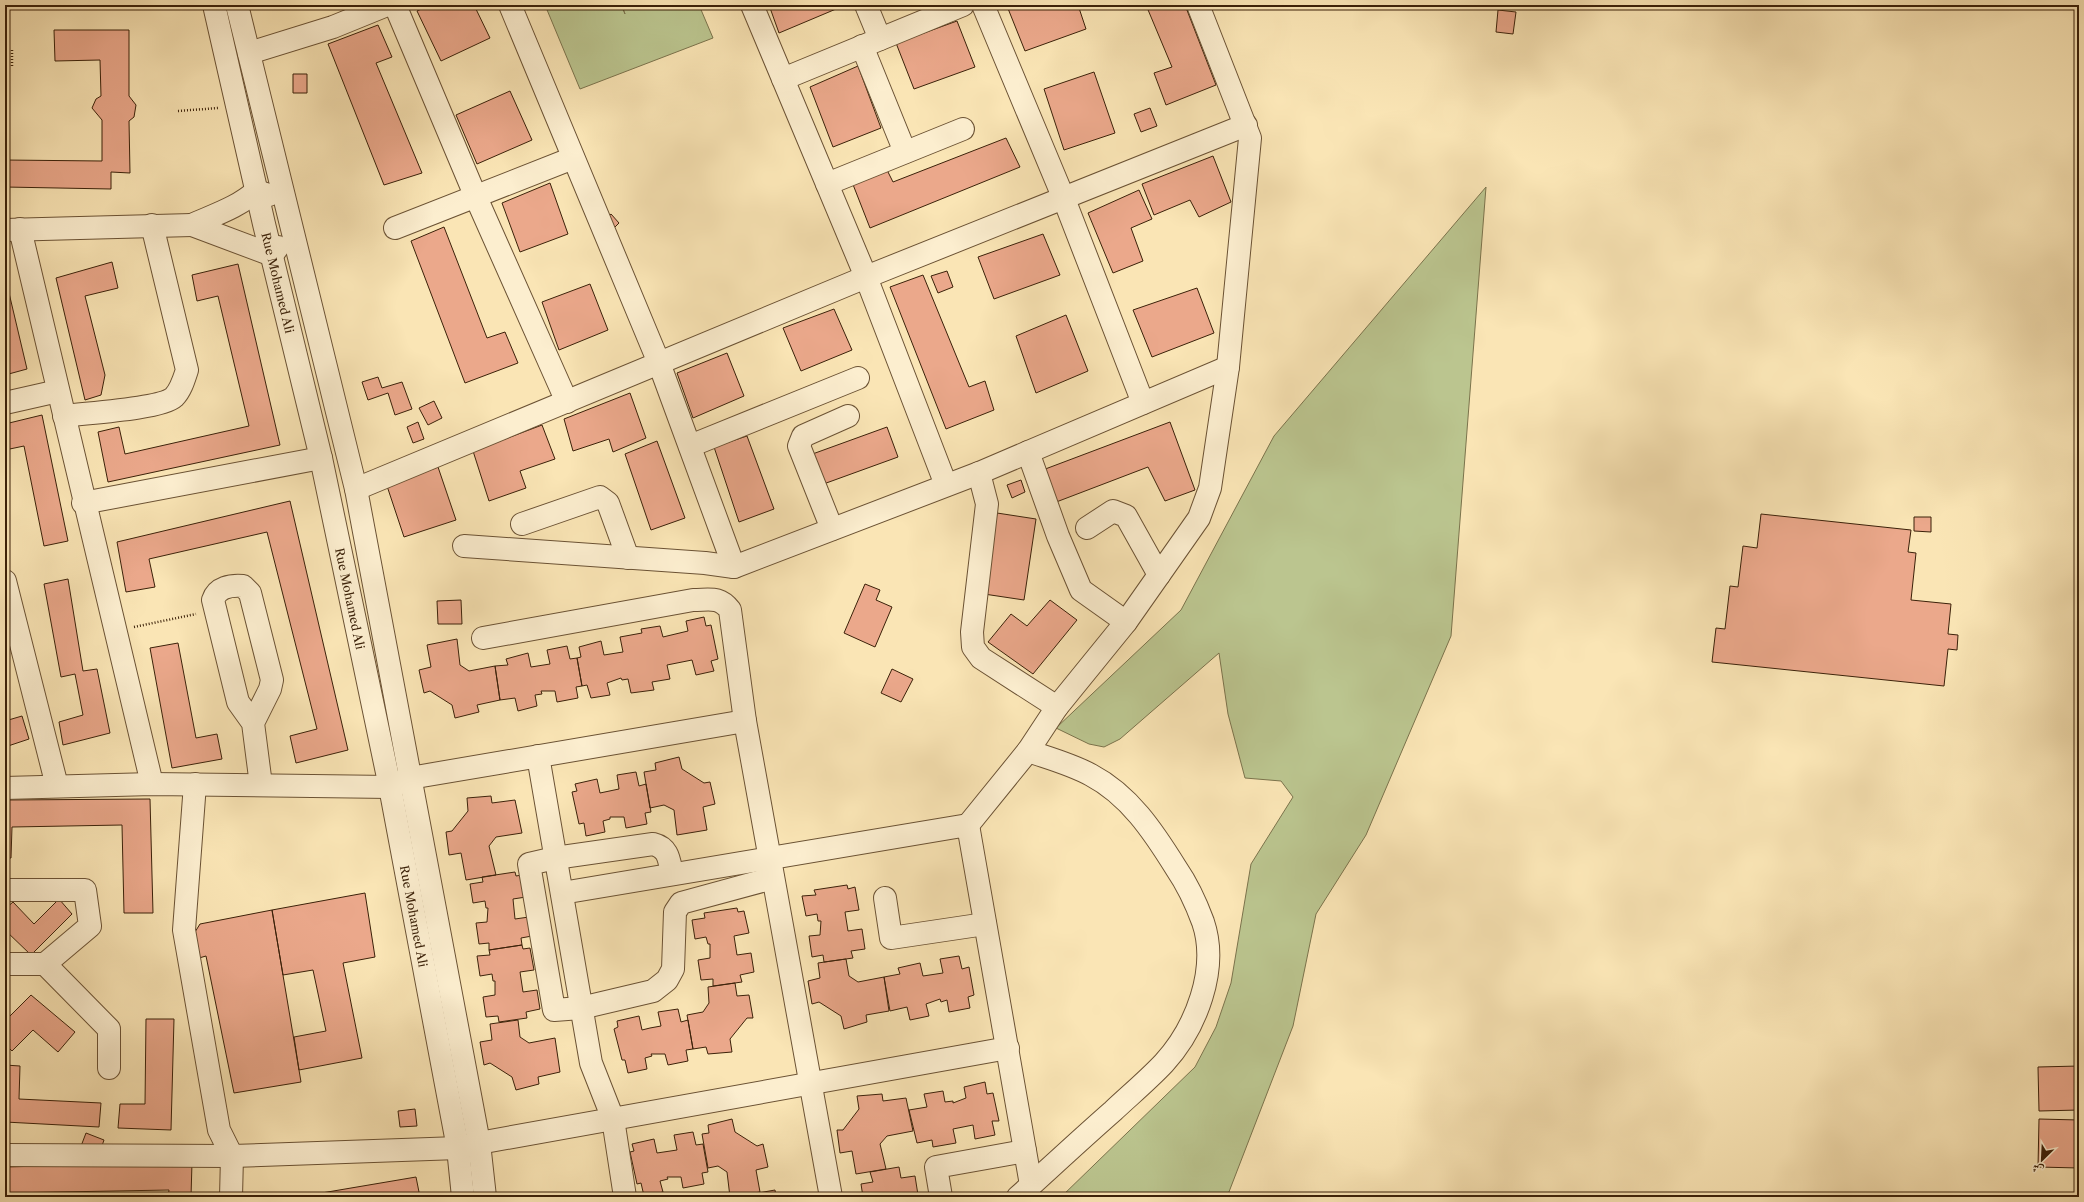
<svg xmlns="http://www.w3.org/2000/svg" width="2084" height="1202" font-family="'Libre Caslon Text',Amiri,serif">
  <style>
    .green { fill: #bbc58f; stroke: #7b734c }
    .building { fill: #eba88b; stroke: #3b2109 }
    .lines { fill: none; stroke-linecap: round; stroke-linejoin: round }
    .minor-casing { stroke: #6b5234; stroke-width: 24 }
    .path { stroke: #3b2109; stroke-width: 2.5; stroke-dasharray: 1 2; stroke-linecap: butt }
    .minor { stroke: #fceecf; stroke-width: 22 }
    .labels { text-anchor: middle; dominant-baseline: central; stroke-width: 4; stroke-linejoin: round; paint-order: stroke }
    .street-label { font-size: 12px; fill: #3b2109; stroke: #fceecf }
  </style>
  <rect width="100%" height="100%" fill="#fae5b5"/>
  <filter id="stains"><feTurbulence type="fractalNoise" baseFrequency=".005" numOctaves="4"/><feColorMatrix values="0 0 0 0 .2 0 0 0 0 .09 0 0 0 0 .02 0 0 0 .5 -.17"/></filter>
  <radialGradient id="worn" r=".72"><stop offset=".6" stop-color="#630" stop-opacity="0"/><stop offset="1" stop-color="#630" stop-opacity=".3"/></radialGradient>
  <path class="green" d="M545,5H621L625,14L622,5H699L713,38L580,89Z
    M1486,187L1451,636L1366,835L1316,914L1293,1026L1227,1197H1061L1195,1067L1216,1027L1231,983L1251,864L1293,797L1281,781L1245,778L1228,714L1219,653L1120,739L1104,747L1089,744L1056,728L1181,610L1274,436Z"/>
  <path class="building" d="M430,5H474L490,38L441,61L417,11Z
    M769,5H835L836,9L779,33Z
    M1010,5H1078L1086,29L1025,51L1007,6Z
    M1146,5H1185L1216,85L1166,105L1154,73L1172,67Z
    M1498,10L1516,12L1513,34L1496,32Z
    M5,11L7,12V27H5Z
    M957,21L975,67L914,89L896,43Z
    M378,25L392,57L376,63L422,173L384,185L328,44Z
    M54,30H129V96L136,105L134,117L129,121L130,173L111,172V189L5,187V160L102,161V120L92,108L96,99L101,96L100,60L55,61Z
    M858,66L881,128L833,147L810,87Z
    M1094,72L1115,133L1064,150L1044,89Z
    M293,74H307V93H293Z
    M510,91L532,140L477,164L456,115Z
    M1150,108L1157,126L1141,132L1134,114Z
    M1006,138L1020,167L870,228L852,182L886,168L893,182Z
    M1213,156L1231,202L1199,217L1190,200L1154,215L1142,184Z
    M550,183L568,234L520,252L502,203Z
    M1139,190L1152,219L1131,228L1143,261L1113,273L1088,213Z
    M611,214L619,223L611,231L602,222Z
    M444,227L487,338L505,332L518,363L465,383L411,241Z
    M1043,234L1060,275L994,299L978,257Z
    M112,262L118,288L85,296L105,375L101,395L85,400L56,278Z
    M238,264L280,445L108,482L98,432L119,427L125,454L249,426L218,296L197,301L192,275Z
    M947,271L953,287L938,293L931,276Z
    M923,275L969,387L985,381L994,410L946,429L890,287Z
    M5,276L27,369L5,375Z
    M590,284L608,330L559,350L542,302Z
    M1197,288L1214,333L1152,357L1133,310Z
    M834,309L852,350L801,371L783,328Z
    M1066,315L1088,371L1036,393L1016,336Z
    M727,353L744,396L693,418L677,373Z
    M378,377L382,388L402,382L412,409L395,415L388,393L368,400L362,382Z
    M630,393L646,438L613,452L609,439L573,451L564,419Z
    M434,401L442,418L428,425L419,408Z
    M42,415L68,541L44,546L24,446L5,450V424Z
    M418,422L424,439L413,443L407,427Z
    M1170,422L1195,490L1165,501L1148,467L1051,504L1040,471Z
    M542,425L555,459L520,471L526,488L489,501L473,451Z
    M887,427L898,457L818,486L807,456Z
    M747,436L774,509L739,522L714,447Z
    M657,441L685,518L651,530L625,454Z
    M438,467L456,520L404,537L387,486Z
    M1021,480L1025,492L1012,498L1007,485Z
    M290,501L348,750L296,763L290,736L317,729L267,532L149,559L155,587L126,592L117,542Z
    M997,513L1036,519L1024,600L984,594Z
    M1761,514L1911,530L1908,552L1916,553L1911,600L1951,604L1948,634L1958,635L1957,650L1948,649L1944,686L1712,662L1716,628L1725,629L1730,586L1738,587L1743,546L1757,548Z
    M1914,517H1931V532L1914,531Z
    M68,579L83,671L97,669L110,733L63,745L59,722L83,715L75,674L61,677L44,584Z
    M865,584L880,590L876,600L892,607L875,647L844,633Z
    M461,600L462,624H438L437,601Z
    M1050,600L1077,620L1033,674L988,642L1011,614L1027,626Z
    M704,617L706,626L711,625L718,659L711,661L714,671L696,675L692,660L667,665L670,679L652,682L654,690L631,693L628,679L622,680L621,678L607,683L610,695L591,698L587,685L582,686L577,658L581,657L579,647L601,641L604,655L623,652L620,637L642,633L641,629L660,626L663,637L688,631L686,621Z
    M457,639L460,665L469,671L495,666L500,700L477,705L479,712L455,718L452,705L430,691L424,693L419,670L431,667L427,645Z
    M178,643L196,738L217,734L222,759L172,768L150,648Z
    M567,646L570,659L577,658L582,686L576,687L578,698L557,702L555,691H541L542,694L535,695L537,706L518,711L515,698L500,700L495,666L508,665L506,659L528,653L531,667L550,664L547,650Z
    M892,669L913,679L901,702L881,693Z
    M22,716L29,739L5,747V721Z
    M679,757L682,769L704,783L710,782L715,804L703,807L707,830L677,835L674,810L664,805L650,808L644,772L656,770L655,763Z
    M636,772L639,786L646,784L651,812L645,813L647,824L626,828L624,817H610V819L603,821L605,832L586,836L584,823L579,824L572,792L577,791L575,784L597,779L600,793L619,789L617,775Z
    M491,796L492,803L515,800L522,833L496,837L489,846L496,875L466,880L461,853L449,855L446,832L452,831L468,811L467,798Z
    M150,799L153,913H124L122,825L12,827L11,858H5V800Z
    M515,872L516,876L522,875L526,897L513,899L515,919L529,917L532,936L521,938L522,945L489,950V943L479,944L476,923L487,922L488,908H486L485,901L473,903L470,884L483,882L482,877Z
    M847,885L848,889L855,887L859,910L845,912L848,931L862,929L865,949L851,951L853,958L824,962L823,955L812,957L809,936L820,935L821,921H818L817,914L806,916L802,896L816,895L814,890Z
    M365,893L375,957L343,963L362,1058L299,1070L294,1037L326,1031L313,970L283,975L272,910Z
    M59,899L72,914L31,955L5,930V909L13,902L34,924Z
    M737,908L738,912L744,911L749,933L734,936L737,955L751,953L754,972L740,975L742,982L713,986V979L701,980L698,960L710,958V944H708L706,937L695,939L692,920L705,918L704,913Z
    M272,910L301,1082L234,1093L206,956L199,958L195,932L200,924Z
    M522,945L523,949L530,948L534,970L520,972L523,992L537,990L540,1009L526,1012L527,1018L499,1022L498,1016L486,1017L483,997L495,995V981H493L492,974L480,976L477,956L490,955L489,950Z
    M959,956L962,969L969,967L974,995L968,997L970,1008L949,1012L947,1000L941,1002L940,999L926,1004L929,1016L910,1020L907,1007L890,1011L884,977L900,974L898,968L920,963L923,976L943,973L940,959Z
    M846,959L849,976L858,982L884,977L889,1011L866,1015L867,1022L844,1029L841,1016L819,1002L812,1004L808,981L820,978L818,963Z
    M735,983L737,996L749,995L753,1018H747L730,1039L732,1052L708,1054L706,1047L693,1049L687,1015L703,1012L709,1003L708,987Z
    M31,995L75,1032L58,1052L33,1030L12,1051L5,1044V1021Z
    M678,1009L681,1022L688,1020L693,1049L686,1050L688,1061L668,1065L665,1054H651L652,1056L645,1058L647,1069L628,1073L625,1060H622L614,1029L618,1027L617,1021L639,1016L642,1030L650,1028L661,1026L658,1012Z
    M146,1019H174L171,1130L118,1128L120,1104H145Z
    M518,1020L520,1037L529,1043L555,1038L560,1072L538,1077L539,1084L516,1090L512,1077L490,1063L484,1065L480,1042L492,1040L490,1024Z
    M5,1065L20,1066L19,1099L101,1103L99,1127L5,1122Z
    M2079,1066V1110L2039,1111L2038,1067Z
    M985,1082L987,1094L993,1093L999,1121H992L995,1135L975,1139L973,1125L953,1129L956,1143L933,1147L932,1140L917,1143L909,1110L927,1107L924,1094L943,1091L945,1102L953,1101V1103L966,1098L964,1087Z
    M882,1094L883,1101L906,1098L913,1131L887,1136L880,1144L886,1169L856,1174L852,1151L840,1153L837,1130H843L859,1109L857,1096Z
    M415,1109L417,1126L400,1127L398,1111Z
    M732,1119L735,1132L757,1146L763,1144L768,1167L756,1170L760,1192L730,1197L727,1172L718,1166L708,1168L702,1134L709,1133L708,1125Z
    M2039,1119L2079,1120V1168L2038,1167Z
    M693,1132L696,1145L703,1144L708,1172L702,1173L704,1184L683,1188L681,1177H667L668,1179L660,1181L663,1192L644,1196L641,1183L637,1184L630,1152L634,1151L632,1144L654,1139L657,1153L677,1150L674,1135Z
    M86,1133L104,1140L97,1160L78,1154Z
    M192,1162L191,1197H168L169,1190L5,1193V1167Z
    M899,1167L901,1178L915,1176L918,1195L863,1197L861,1184L873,1182L870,1172Z
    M416,1177L420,1197H298Z
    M775,1190L776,1197H747V1195Z"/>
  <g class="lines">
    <defs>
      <g id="minor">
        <path id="s1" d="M214,5L264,224L321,458L390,787L458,1148L463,1197"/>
        <path d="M237,5L356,489L479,1143L485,1197"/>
        <path d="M395,5L475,195L567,402"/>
        <path d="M510,5L659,363L734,567"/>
        <path d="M752,5L866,277L946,485"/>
        <path d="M866,5L880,39"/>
        <path d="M983,5L1064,199L1143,403"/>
        <path d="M862,46L905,152"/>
        <path d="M249,53L333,27L387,5"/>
        <path d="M783,79L963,5"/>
        <path d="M827,184L963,129"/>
        <path d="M269,195L256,191C239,207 214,215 192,225L272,255L278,247"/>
        <path d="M395,228L573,158"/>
        <path d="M20,229L152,784"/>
        <path d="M5,230L192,225"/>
        <path d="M5,403L58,391"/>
        <path d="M64,416C85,413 161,409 174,397C181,390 184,379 187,370L152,225"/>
        <path d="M690,446L858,378"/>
        <path d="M1028,452L1058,536L1081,590L1126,622"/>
        <path d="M979,473L987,504L972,632L973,647L981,658L1057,707"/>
        <path d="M356,489L866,277L1246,125"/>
        <path d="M83,503L321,458"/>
        <path d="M522,524L600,497L608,503L628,558"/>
        <path d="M1087,528L1113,511L1126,516L1159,575"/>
        <path d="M832,529L799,446L803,436L848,416"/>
        <path d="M464,546L705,563L734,567L979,473L1228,367"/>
        <path d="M5,581L57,786"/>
        <path d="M483,638L693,600C710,600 719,596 730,610L745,721L831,1197"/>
        <path d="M253,723L270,689L272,680L250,593L243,586C231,585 217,587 213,600L238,702L253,723L261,785"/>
        <path d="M538,756L591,1063L613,1119L625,1197"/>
        <path d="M195,784L184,930L219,1130L232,1156L231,1197"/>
        <path d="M5,788L152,784L390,787L410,778L745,721"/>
        <path d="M968,825L1028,751L1057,707L1126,622L1199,518L1210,488L1228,367L1250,138L1198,5"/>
        <path d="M672,874C669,860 669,848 653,844L555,858L529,864L554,1010L581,1008L653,991L667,980L673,969L675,912L681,903L773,878"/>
        <path d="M5,890H85L90,926L45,964"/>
        <path d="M562,893L968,825L1031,1185"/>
        <path d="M885,898L891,938L985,924"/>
        <path d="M5,964H45L109,1029V1068"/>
        <path d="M5,1155L232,1156L458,1148L479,1143L1008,1048"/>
        <path d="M941,1197L936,1167L1025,1151"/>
        <path d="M1018,1197C1050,1168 1081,1139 1113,1111C1130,1095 1148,1080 1164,1063C1196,1028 1219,969 1203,922C1196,903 1187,884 1176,868C1153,831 1129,795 1091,775C1071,764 1048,758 1028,751"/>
      </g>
    </defs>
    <use href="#minor" class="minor-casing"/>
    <path class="path" d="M12,66V49
      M178,111L218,108
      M134,627L196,614"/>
    <use href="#minor" class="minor"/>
  </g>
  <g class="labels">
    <g class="street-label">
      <text stroke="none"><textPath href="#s1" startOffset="285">Rue Mohamed Ali</textPath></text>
      <text stroke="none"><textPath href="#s1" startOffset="609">Rue Mohamed Ali</textPath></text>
      <text stroke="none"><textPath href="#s1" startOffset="933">Rue Mohamed Ali</textPath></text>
    </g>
  </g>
  <rect width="2084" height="1202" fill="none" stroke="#fae5b5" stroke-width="20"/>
  <rect x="6" y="6" width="2072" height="1190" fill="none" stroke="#3b2109" stroke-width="2"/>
  <rect x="10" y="10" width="2064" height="1182" fill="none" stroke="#3b2109"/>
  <g transform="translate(2042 1160) rotate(204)" stroke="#fceecf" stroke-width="3" paint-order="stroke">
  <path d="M0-3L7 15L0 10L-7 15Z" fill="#3b2109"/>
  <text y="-6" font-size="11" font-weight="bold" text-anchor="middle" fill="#3b2109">ش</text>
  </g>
  <rect width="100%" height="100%" filter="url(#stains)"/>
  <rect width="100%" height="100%" fill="url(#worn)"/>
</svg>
